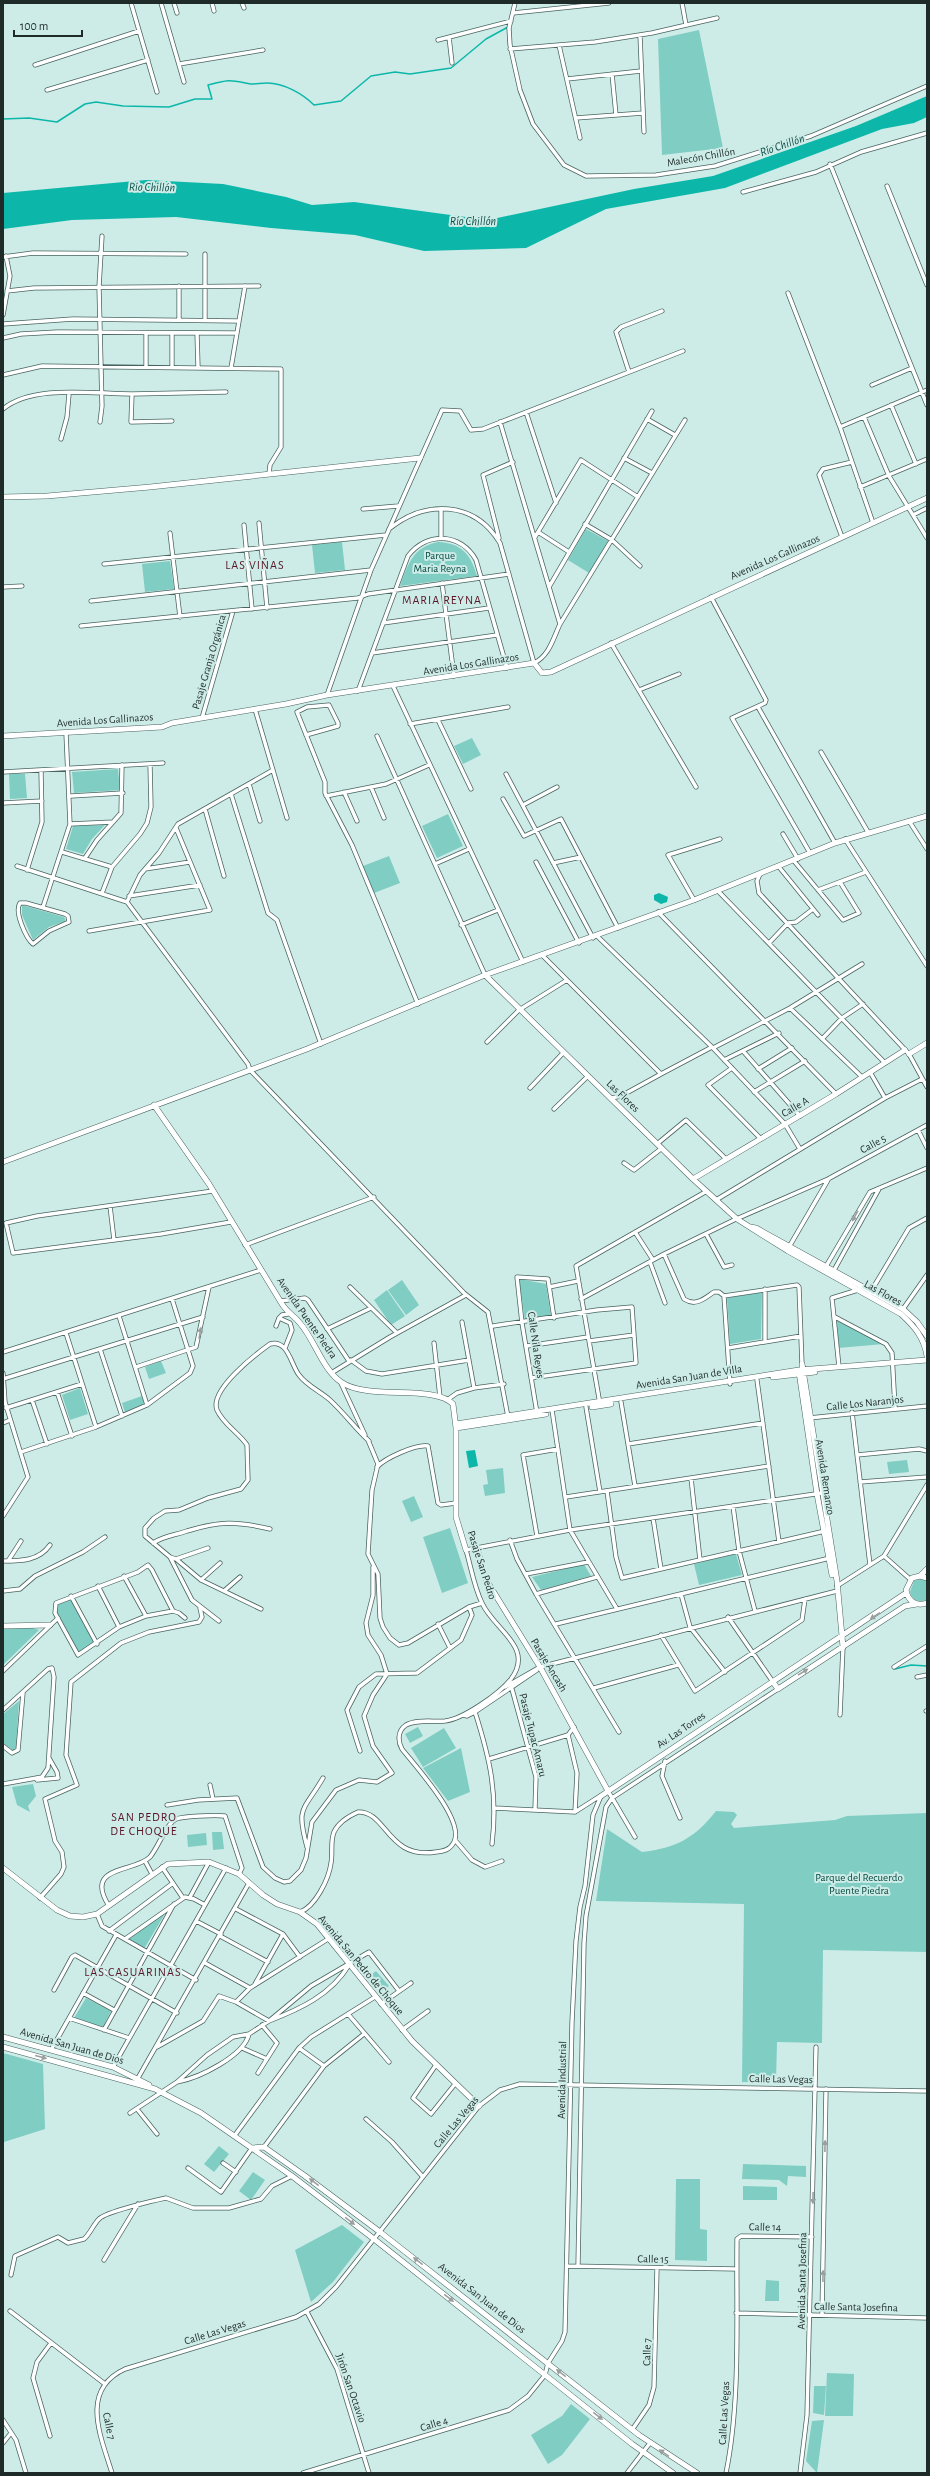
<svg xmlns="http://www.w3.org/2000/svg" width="930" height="2476" font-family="'Alegreya Sans',sans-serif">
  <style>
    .green { fill: #80cdc4 }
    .water { fill: #0cb7aa }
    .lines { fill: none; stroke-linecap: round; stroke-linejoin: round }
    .stream { stroke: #0cb7aa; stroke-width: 1.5 }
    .street-casing { stroke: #496460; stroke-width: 5 }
    .secondary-casing { stroke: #496460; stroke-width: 6 }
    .street { stroke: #fff; stroke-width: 3.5 }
    .secondary { stroke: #fff; stroke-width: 5 }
    .oneway { fill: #9aa09f }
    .labels { text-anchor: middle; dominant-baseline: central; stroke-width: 4; stroke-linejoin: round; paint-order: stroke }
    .street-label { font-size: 11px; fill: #1f2b29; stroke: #cdece7 }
    .park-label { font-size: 11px; fill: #074842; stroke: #cdece7 }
    .water-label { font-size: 12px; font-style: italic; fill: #0a4a45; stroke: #cdece7 }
    .neighbourhood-label { font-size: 12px; letter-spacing: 1px; fill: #581324; stroke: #cdece7 }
  </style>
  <rect width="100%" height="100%" fill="#cdece7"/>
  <path class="green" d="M699,30L723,148L662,155L658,39Z
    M586,529L608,541L589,573L568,560Z
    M342,542L345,570L315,573L312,545Z
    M438,542C462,543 471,555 477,576L400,586C408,564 413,547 438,542Z
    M170,561L174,589L145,592L142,564Z
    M472,738L481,755L463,764L454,746Z
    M118,769L120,790L74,793L72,772Z
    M9,774H25L27,798L10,799Z
    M448,814L463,846L437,858L422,826Z
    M105,825L92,839L83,854L66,849L73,826Z
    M389,856L400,883L374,893L363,866Z
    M22,905L64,917L66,921L49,927L33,940L22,915Z
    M519,1279L546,1284L551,1317L525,1321Z
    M402,1280L419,1305L406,1315L388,1290Z
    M387,1290L405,1316L391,1325L374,1300Z
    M762,1292L761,1339L730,1344L727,1298Z
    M837,1319L884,1344L838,1348Z
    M161,1361L166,1373L149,1379L145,1367Z
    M80,1388L88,1414L70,1420L62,1395Z
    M142,1396L145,1407L126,1416L122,1403Z
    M907,1460L909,1472L889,1474L887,1462Z
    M503,1468L505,1493L485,1496L483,1485L488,1484L486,1470Z
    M414,1496L423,1517L411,1522L402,1501Z
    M450,1528L468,1583L442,1593L423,1537Z
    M736,1554L742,1575L699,1585L694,1564Z
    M584,1564L591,1576L541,1590L532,1577Z
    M921,1579L927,1581V1600C919,1603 912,1600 910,1592L914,1581Z
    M70,1598L94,1643L79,1652L56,1610L58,1604Z
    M29,1627L39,1630L3,1665V1629Z
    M19,1701L16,1748L14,1751L3,1743V1714Z
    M418,1727L423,1736L410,1743L405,1734Z
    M444,1728L456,1748L423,1767L411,1748Z
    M461,1748L470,1792L448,1801L423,1768Z
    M33,1784L36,1796L28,1806L30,1812L17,1805L12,1787Z
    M716,1811L734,1812L737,1815L731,1824L734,1828L835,1820L847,1816L927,1813V1952L823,1950L822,2043L777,2042L776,2082H742L744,1904L596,1901L607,1829L642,1852C676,1848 695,1838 716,1811Z
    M212,1832H222L224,1849L213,1850Z
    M206,1833L207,1845L188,1847L187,1835Z
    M166,1912L144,1949L128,1940Z
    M376,1971L389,1986L380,1993L367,1978Z
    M86,1998L111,2011L103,2027L74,2018Z
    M3,2053L43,2064L45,2129L4,2142Z
    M219,2146L229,2154L214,2172L204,2164Z
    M743,2164L806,2166V2177L788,2176L787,2186L779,2180L742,2179Z
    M253,2172L265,2180L251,2200L239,2191Z
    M676,2179H700V2229L707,2230V2261L675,2260Z
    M743,2186L777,2187V2200H743Z
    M342,2225L364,2242L333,2282L311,2302L295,2250Z
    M766,2280L779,2281V2301H765Z
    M827,2373L854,2374L853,2416H825Z
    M814,2386H826L824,2415L813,2413Z
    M571,2404L590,2419L562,2455L548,2464L531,2435L562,2416Z
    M824,2420L817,2473L806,2461L812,2421Z"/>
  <path class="water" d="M927,96V117L914,123L882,129L725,188L606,209L526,248L424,251L355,235L271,228L176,217L72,220L3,229V193L146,180L223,184L286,197L312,205L354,202L488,220L634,189L713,176L856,126Z
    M659,893L668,897L667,902L661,904L654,900V895Z
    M475,1450L478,1466L469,1468L466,1451Z"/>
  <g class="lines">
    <path class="stream" d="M511,24L516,5
      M3,119L29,118L57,122L85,104L96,102L123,106L169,107L195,99H212L208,85C231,79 229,80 251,84C256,84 262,83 267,83C284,83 303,94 314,105L341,101L371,76L395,72L410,74L451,68L486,39L508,27
      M895,1669L911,1665L927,1666"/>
    <defs>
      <path id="street" d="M131,3L157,92
        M161,3L184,82
        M174,3L177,13
        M212,3L214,11
        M242,3L244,8
        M515,3L509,28L510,45L520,90L533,124L564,165L586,176L656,175L715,166L811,136L927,86
        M682,3L686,25
        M513,13L609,3
        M640,35L644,132
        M449,37L452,63
        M438,40L511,21
        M559,45L580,138
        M510,49L595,42L652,33L717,18
        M179,64L263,50
        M35,65L139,31
        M612,74L616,115
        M567,79L641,71
        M47,90L148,60
        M576,118L643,113
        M830,164L927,405
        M887,186L927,285
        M743,192L816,172L861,152L927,133
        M3,257L33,253L186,254
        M179,286V320
        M7,291L34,288L259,286
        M788,293L840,427L873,523
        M3,315L10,276L6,256
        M205,320V254
        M3,324L73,319L239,321
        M146,333V367
        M197,333L198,367
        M3,338L21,334L57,332L237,333
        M172,367V333
        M231,368L245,286
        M629,372L616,332L621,327L662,311
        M3,375L42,366L281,369V447L270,465L269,474
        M872,385L912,368
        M891,405L916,464
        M3,409C33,384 94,394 132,394
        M526,412L556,503
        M864,417L889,476L927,538
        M647,419L675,435
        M172,421L131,422L132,394L226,392
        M100,422L102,406L99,287L102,236
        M500,422L560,624
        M840,427L927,390
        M61,439L67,417L69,394
        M624,458L652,473
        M860,487L927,459
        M363,509L398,506
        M441,509V538
        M913,515L927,508
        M259,523L267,608
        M585,524L612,540L640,566
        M244,525L252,609
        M389,529C425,500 474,500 500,543L534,663C549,656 553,639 560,624L685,420
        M538,532L569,552
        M170,533L180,617
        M535,537L581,460L638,497
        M842,537L819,475L823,469L852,462
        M499,538L483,475L513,462
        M104,564L386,535
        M442,583L454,676
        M3,587L22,586
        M549,587L652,411
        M711,597L766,700L765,703L732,718L810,853
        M91,601L371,570
        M383,623L489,608
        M81,626L358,598L368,594L509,574
        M611,643L696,787
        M372,653L497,635
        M393,686L523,962
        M639,690L679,674
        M358,691L408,556C427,531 461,533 476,560L507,668
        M327,695L371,570L442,410L460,411L471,430L483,429L683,351
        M758,707L835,843
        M255,709L287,818
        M202,718L233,611
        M438,720L471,789
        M410,724L508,707
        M306,735L338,726V723L329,705L307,707L297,712L325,782V793L352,845L418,1004
        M377,736L485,975
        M821,752L868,832
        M3,772L163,763
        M506,774L593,938
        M249,784L260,821
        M371,787L384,818
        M344,792L357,821
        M231,794L268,913L277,920L321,1044
        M71,796L123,793
        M326,796L386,784L429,765
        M503,799L524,836L561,819L618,928
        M3,803L42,801
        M523,805L557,787
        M205,809L224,876
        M909,821L927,849
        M70,824L113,822
        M783,834L798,859
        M845,839L927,966
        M62,852L112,867
        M85,858L97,840L121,813L122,765
        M794,861L843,920L859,913L840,882
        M536,862L579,943
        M553,863L581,857
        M435,864L469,849
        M17,866L127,902L248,1064L250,1070L464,1293L488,1312L508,1417
        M779,867L818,915
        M145,869L190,862
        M27,870L42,822L41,770
        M760,874L757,881L759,893L909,1054L927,1087
        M818,890L866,872
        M718,891L885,1063
        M102,893L112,867L140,834L147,823L151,807L150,764
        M129,896L200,885
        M694,900L668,855L720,839
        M127,902L140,875L159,853L178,824L273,770
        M20,903H26L65,914L68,916L69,922L49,931L33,944C26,938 14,912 20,903Z
        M43,907L70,824L66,733
        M658,912L836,1094
        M461,925L498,910
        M89,931L210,910L176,828
        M597,936L713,1048L785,1124L800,1149
        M769,943L788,923L796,922L813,909
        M543,956L661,1074L712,1047
        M790,1008L862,1077
        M822,1039L842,1018L863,1004
        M487,1042L519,1010L567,980
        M713,1048L790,1008L862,964
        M743,1051L800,1116
        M724,1060L779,1033
        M732,1068L708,1085L761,1139
        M758,1069L792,1048
        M870,1072L885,1098
        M530,1088L564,1052
        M754,1092L805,1061
        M611,1098L621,1096L661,1074
        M554,1109L588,1076
        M918,1130L927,1148
        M657,1144L686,1120L726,1159
        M624,1163L634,1170L662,1148
        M213,1191L37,1216L6,1223L13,1253L161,1234L231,1222
        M716,1200L885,1098L922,1079
        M110,1206L114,1240
        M635,1232L653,1260
        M706,1234L724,1267L732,1265
        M245,1245L374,1197
        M789,1247L828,1180
        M664,1254L684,1299C696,1307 705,1298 714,1292H719L724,1296L730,1384
        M650,1262L665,1303
        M825,1268L870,1192L927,1168
        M833,1272L879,1189
        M350,1287L397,1333
        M549,1287L578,1281
        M870,1293L909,1228L927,1218
        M724,1296L797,1285L799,1287L802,1364
        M581,1299L664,1254L734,1220L828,1179L927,1125
        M280,1301L305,1298L308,1300L349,1361
        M903,1309L927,1275
        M119,1316L147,1405
        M835,1317L886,1344L892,1353L895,1408
        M462,1322L474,1388
        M276,1326L279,1318
        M493,1326L597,1310L632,1307L636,1363L531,1378
        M327,1329L371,1308
        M66,1333L96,1427
        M589,1341L634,1335
        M765,1342V1289
        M434,1343L440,1397
        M527,1346L588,1337
        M285,1348L292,1330L290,1323L279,1318L282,1315L288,1314
        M728,1348L801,1336
        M100,1349L122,1416
        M3,1352L261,1270
        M351,1360L366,1371L382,1374L469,1360
        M136,1367L196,1347L209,1287
        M839,1367L832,1298L858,1290
        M333,1372L390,1337L466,1295
        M3,1373L5,1402L28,1477L3,1516
        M3,1379L203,1317
        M757,1380L779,1542
        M340,1381L365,1435
        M57,1392L72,1436
        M32,1400L47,1444
        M447,1400L457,1393L474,1388L504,1384
        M621,1402L635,1486
        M600,1404L576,1266L707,1191
        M586,1407L600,1492
        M6,1408L82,1384
        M552,1410L570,1530L617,1609
        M852,1412L870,1565
        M537,1413L522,1323L517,1277L548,1279L554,1318
        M809,1418L927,1406
        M3,1423L10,1420
        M368,1440L378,1464L372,1490L368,1554L378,1574L380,1618L383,1627L390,1638L399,1645L408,1643L469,1607L482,1603
        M628,1444L763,1423
        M21,1452L96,1427L147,1405L190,1373L193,1366L172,1299
        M857,1455L919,1449L927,1451
        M377,1467C385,1458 416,1444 428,1446L438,1503L441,1505L456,1503
        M691,1478L700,1560
        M860,1482L927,1477
        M607,1491L616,1557L622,1578L825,1531
        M566,1497L769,1466
        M733,1506L739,1551L755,1611
        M653,1518L661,1569
        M537,1536L523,1455L558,1449
        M510,1540L517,1559L536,1594L619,1732
        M153,1543C166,1535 173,1536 187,1531C220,1521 236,1521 270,1529
        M884,1556L911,1580
        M170,1557L176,1559L201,1580L261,1609
        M176,1559L208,1548
        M3,1561C21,1561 39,1561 50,1545
        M8,1561L21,1541
        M148,1565L152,1570L173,1611L146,1616L119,1627L78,1655L55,1613L56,1603L138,1572Z
        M526,1574L588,1562
        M124,1576L146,1616
        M201,1580L220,1563
        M98,1586L119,1627
        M837,1586L884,1556L927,1485
        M3,1591L20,1589L35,1576L83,1552L105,1537
        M224,1591L240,1577
        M536,1594L597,1577
        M681,1594L690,1627L725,1672
        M71,1596L97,1644
        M173,1611L179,1613L185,1618
        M728,1617L773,1682
        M219,1621L192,1600L170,1557L145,1536V1528L154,1518L165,1511L179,1510L208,1498L241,1489L248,1480L247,1445C239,1433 223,1424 217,1410C209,1390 256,1354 270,1344C288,1339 291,1365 299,1375C307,1386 320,1391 330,1400C344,1413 355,1428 369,1441
        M438,1624L450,1648
        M556,1624L830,1558
        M661,1635L695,1691L802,1620L805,1599
        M894,1667L927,1646
        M3,1671L58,1618
        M917,1677L927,1675
        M505,1687L540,1667L837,1591
        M594,1688L678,1665
        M512,1689L536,1777L535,1810
        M3,1710L48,1669L52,1668L54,1677L48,1768L42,1777L3,1784
        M926,1711H927
        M475,1712C490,1759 498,1794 492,1844
        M463,1715L467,1716L475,1712L537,1670
        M840,1715L843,1647
        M574,1727L568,1735L577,1773L575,1812
        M3,1746L12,1753L18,1750L23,1693
        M360,1751L347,1710L359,1687L376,1674L417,1673L461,1640L472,1615L469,1607
        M489,1759L568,1735
        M665,1761L662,1776L680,1818
        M37,1780L58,1778L57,1772L49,1758
        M210,1785L213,1799
        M608,1791L635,1837
        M167,1805L198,1800L237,1798L263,1867L275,1878L284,1882L290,1881L301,1870L306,1858L312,1822L336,1790L359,1780L377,1782L392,1773L373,1746L364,1716L373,1695L387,1674L381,1655L368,1635L366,1623L373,1595V1567
        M494,1808L575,1812L600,1796
        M455,1840L472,1860L485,1867L502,1861
        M307,1847C296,1806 303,1812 323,1778
        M145,1861L152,1874
        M162,1867L183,1898
        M190,1897L209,1862
        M40,1898L61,1874L64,1867L62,1852L55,1841L45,1799L77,1785L66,1755L71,1682L121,1643L149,1632L199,1622L202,1617L200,1608
        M109,1906C83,1865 134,1873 150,1857C158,1848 166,1824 176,1819C184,1816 216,1815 225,1816L242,1868L239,1874
        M236,1909L283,1934L300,1957
        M300,1912C315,1907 329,1879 331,1863C333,1853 330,1842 334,1832C338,1823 349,1816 358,1812C387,1811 387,1860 436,1852C444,1851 450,1850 454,1842C465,1820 416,1767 402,1749C398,1742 397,1731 406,1725C416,1719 433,1722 445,1721C463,1719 499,1694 511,1679C535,1647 494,1630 482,1603C474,1587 471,1567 466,1550L570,1530L822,1493
        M97,1914L102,1926L196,1980
        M196,1921L221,1934
        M109,1931L173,1883
        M220,1936L268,1962
        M125,1939L185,1897L194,1899L205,1905
        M205,1963L250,1988
        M255,1984L283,1934
        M54,1990L72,1957L75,1955L177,2013
        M83,1993L114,2010
        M236,2002L250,1988L328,1939
        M381,2004L411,1983
        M348,2014L389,2062
        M69,2018L129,2038
        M104,2030L174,1904
        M402,2030L428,2011
        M157,2047L203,2021L219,1996L236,2002L269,2021C300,2009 331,1995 349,1965
        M242,2048L267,2059
        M299,2048L324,2066
        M51,2050L116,1935
        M436,2065L413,2098L431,2114L455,2084
        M113,2067L226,1868
        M258,2073L277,2043L262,2025
        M138,2078L249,1883
        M177,2082C199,2078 244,2056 249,2034
        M137,2109L157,2134
        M130,2113L177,2082L207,2055L233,2037L249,2034L269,2021L311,1986L369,1952L399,1991
        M366,2119L392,2142L423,2177
        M235,2135L299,2048L311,2037L375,1997
        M264,2147L324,2066L364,2034
        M223,2163L236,2172
        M188,2168L221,2192L252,2148
        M104,2260L138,2204
        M568,2266L737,2269
        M578,2266L584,1943L586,1916L606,1807L612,1798L778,1689
        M11,2275L15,2256L58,2237L68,2243L84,2239C90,2234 93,2225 99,2219C105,2212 156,2200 166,2198L193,2208H229L261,2199L272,2186L292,2176
        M10,2311L105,2384
        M307,2312L337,2369L369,2473
        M736,2313L927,2318
        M822,2315L826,2089
        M3,2420L16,2440L26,2473
        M632,2430L649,2405L654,2387L657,2268
        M50,2436L33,2378L37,2362L51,2343
        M3,2443L11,2433
        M112,2473C101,2437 79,2390 125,2369L296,2317L319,2304L336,2287L479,2106L500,2090L520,2084L927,2091
        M303,2473L509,2410L528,2396L545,2375L548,2363L562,2341L565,2332L572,2022L576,1941L580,1907L585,1886L593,1815L601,1796
        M627,2473L650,2443
        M726,2473C741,2400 736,2314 737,2239L741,2236L812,2237
        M800,2473L807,2415L816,2047"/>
      <path id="secondary" d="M3,497L47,496L150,487L420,458
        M3,736L162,727L172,723L286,704L327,695L534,663L542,673L551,672L927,498
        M485,975L693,1179L737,1219L788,1251L901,1314C914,1326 924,1337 927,1356
        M909,1054L927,1043
        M154,1105L209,1184L282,1304C287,1312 293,1315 299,1322C314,1338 322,1369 341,1382C368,1401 434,1384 453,1404L456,1428V1517L466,1550
        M3,1162L307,1049L485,975L694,900L835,843L927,816
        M693,1179L836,1094L905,1050
        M750,1227L756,1228L903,1309L917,1322L927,1336
        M802,1364L837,1581L843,1647
        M799,1372L817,1494L832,1575
        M773,1377L815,1372
        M592,1407L611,1404
        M456,1424L799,1370L927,1360
        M456,1428L546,1414
        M477,1548L485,1578L540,1667L608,1791
        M920,1576L927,1569
        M927,1578L920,1576L912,1578L906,1590C908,1601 916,1607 927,1603
        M3,1626L50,1625
        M773,1682L778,1689L905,1606L917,1604
        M601,1796L906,1593
        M3,1868L57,1910L70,1916L83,1917L97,1914L168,1864L209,1862L239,1874L263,1895L277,1904L300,1912L317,1924L412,2041L479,2106
        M3,2037L113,2067L149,2085
        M3,2047L155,2089L201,2113L292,2176L374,2239L632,2444L673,2473
        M252,2148L264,2147L305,2176L380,2232L639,2435L697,2473"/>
    </defs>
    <use href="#street" class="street-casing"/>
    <use href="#secondary" class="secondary-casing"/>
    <use href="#street" class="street"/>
    <use href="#secondary" class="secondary"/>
  </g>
  <defs><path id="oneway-solid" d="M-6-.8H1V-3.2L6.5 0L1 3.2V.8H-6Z"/></defs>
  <g class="oneway">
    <use href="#oneway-solid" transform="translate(855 1216) rotate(119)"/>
    <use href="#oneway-solid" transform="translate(200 1333) rotate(-80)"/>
    <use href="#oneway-solid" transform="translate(875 1616) rotate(147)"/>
    <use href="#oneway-solid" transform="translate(803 1672) rotate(-32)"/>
    <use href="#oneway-solid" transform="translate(41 2057) rotate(15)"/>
    <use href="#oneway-solid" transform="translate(825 2146) rotate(-89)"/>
    <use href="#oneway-solid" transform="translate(314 2182) rotate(-143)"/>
    <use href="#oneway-solid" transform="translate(813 2198) rotate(91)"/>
    <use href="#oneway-solid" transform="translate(350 2221) rotate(37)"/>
    <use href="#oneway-solid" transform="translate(418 2261) rotate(-142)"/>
    <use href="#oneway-solid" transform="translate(823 2276) rotate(-89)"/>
    <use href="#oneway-solid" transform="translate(449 2298) rotate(38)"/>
    <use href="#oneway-solid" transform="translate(561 2373) rotate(-142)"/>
    <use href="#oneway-solid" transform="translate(598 2416) rotate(38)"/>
    <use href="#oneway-solid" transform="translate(664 2453) rotate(-146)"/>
  </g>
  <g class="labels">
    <g class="street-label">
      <text transform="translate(701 157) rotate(-10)">Malecón Chillón</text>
      <text transform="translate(775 557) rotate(-24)">Avenida Los Gallinazos</text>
      <text transform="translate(209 662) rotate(-74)">Pasaje Granja Orgánica</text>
      <text transform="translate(471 664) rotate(-9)">Avenida Los Gallinazos</text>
      <text transform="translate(105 720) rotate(-4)">Avenida Los Gallinazos</text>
      <text transform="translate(623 1096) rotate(44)">Las Flores</text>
      <text transform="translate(795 1107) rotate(-30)">Calle A</text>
      <text transform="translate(873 1144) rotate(-29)">Calle 5</text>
      <text transform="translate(883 1293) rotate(29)">Las Flores</text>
      <text transform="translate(307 1318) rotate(55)">Avenida Puente Piedra</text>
      <text transform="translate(536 1345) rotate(82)">Calle Nila Reyes</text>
      <text transform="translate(689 1377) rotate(-9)">Avenida San Juan de Villa</text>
      <text transform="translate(865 1403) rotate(-6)">Calle Los Naranjos</text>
      <text transform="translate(825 1477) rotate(81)">Avenida Remanzo</text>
      <text transform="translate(482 1565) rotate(72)">Pasaje San Pedro</text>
      <text transform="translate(549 1665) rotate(59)">Pasaje Ancash</text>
      <text transform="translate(681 1730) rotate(-34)">Av. Las Torres</text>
      <text transform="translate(533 1735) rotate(76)">Pasaje Tupac Amaru</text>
      <text transform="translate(361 1965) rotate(50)">Avenida San Pedro de Choque</text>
      <text transform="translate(72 2046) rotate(16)">Avenida San Juan de Dios</text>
      <text transform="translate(781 2079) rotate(1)">Calle Las Vegas</text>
      <text transform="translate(562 2080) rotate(-89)">Avenida Industrial</text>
      <text transform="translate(456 2122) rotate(-50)">Calle Las Vegas</text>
      <text transform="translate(765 2227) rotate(1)">Calle 14</text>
      <text transform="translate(653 2259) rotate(1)">Calle 15</text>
      <text transform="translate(802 2281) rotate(-89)">Avenida Santa Josefina</text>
      <text transform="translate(482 2298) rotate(38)">Avenida San Juan de Dios</text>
      <text transform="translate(856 2307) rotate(1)">Calle Santa Josefina</text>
      <text transform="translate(215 2332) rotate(-17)">Calle Las Vegas</text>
      <text transform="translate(647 2352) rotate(-89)">Calle 7</text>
      <text transform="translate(351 2388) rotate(71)">Jirón San Octavio</text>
      <text transform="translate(724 2413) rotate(-87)">Calle Las Vegas</text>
      <text transform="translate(434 2424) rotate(-17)">Calle 4</text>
      <text transform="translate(109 2426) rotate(78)">Calle 7</text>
    </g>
    <g class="park-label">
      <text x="440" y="555">Parque<tspan x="440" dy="13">Maria Reyna</tspan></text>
      <text x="859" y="1877">Parque del Recuerdo<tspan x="859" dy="13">Puente Piedra</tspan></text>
    </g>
    <g class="water-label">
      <text transform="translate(782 145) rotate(-19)">Río Chillón</text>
      <text transform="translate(152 187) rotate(1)">Río Chillón</text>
      <text x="473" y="221">Río Chillón</text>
    </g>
    <g class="neighbourhood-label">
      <text x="255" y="565">LAS VIÑAS</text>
      <text x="442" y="600">MARIA REYNA</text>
      <text x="144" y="1817">SAN PEDRO<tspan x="144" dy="14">DE CHOQUE</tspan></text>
      <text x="133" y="1972">LAS CASUARINAS</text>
    </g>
  </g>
  <rect width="930" height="2476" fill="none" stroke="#1f2b29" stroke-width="8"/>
  <path d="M14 30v6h68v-6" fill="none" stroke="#1f2b29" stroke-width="2"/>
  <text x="20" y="30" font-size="12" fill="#1f2b29" stroke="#cdece7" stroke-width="3" paint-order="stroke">100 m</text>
</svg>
